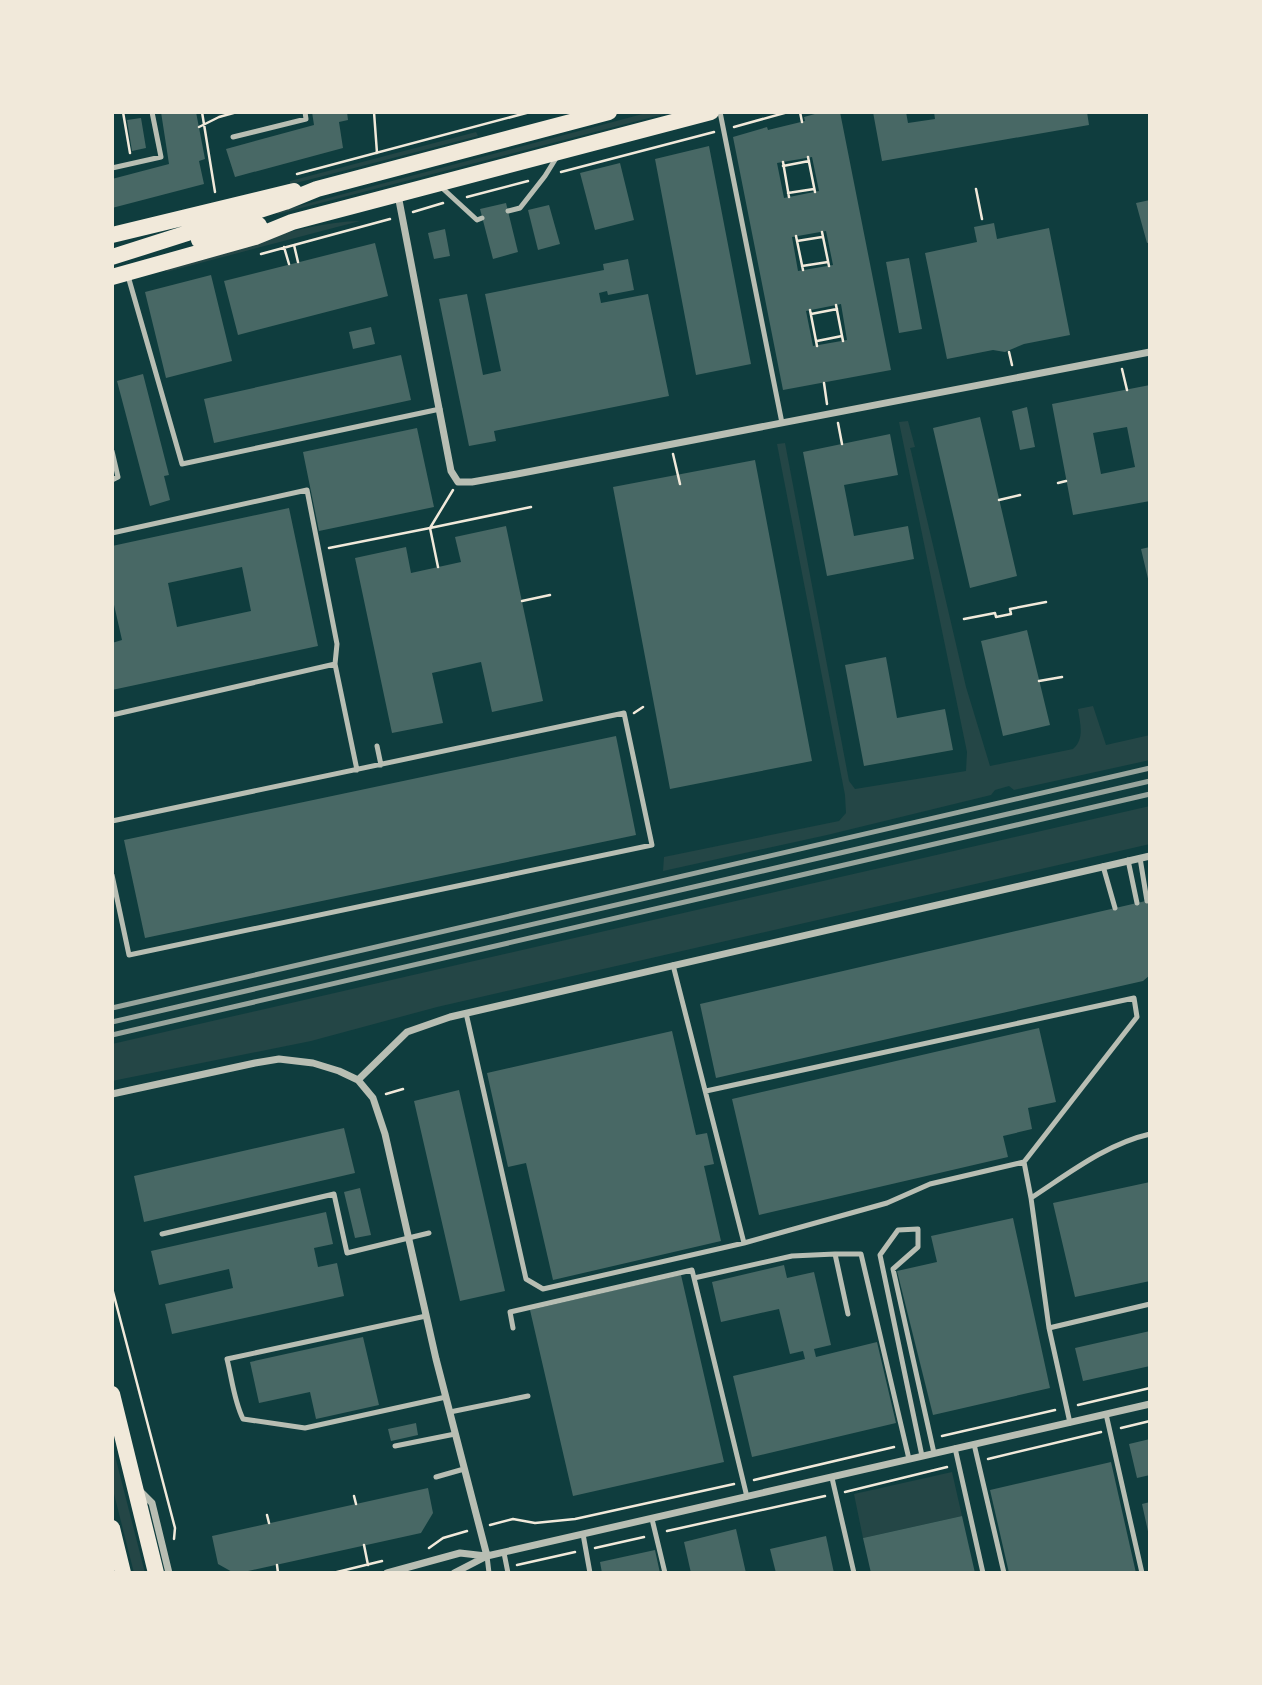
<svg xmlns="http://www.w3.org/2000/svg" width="1262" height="1685" font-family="'Public Sans',sans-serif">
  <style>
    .green { fill: #244646 }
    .building { fill: #486865; fill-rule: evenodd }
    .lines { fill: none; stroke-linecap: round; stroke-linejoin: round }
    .path { stroke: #f1e9da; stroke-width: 2.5 }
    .service { stroke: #b8beb3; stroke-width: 5 }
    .minor { stroke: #b8beb3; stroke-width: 7 }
    .primary { stroke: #f1e9da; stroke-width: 16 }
    .rail { stroke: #97a49c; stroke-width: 5 }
  </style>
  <rect width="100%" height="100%" fill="#0f3d3e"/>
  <path class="green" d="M650,112H672L278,214L276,212Z
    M476,132L478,136L304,181L290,184V181Z
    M360,221L166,272L167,269C225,252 301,222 360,221Z
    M908,421L915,447L910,448L911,451L966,687L990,766L1073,749C1085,739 1080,723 1078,709L1093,706L1106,745L1150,735V760L1014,790L1009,786L995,790L991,795L827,835L663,871L664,857L839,821L846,813L845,795L777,444L785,443L849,781L855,789L966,771L967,752L899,422Z
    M1150,806V844L437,1007L311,1041L112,1081V1044Z
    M112,1444L145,1573H134L112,1486Z
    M952,1472L962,1516L863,1538L854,1494Z"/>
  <path class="building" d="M161,112H196L205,159L199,161L204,184L112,208V179L169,164Z
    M312,112H347L348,120L339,122L343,148L235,177L226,149L314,125Z
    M822,112H840L891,370L783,390L733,137L767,127L768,130L805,121L804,117ZM812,157L819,191L784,198L777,163ZM826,231L833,265L798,271L792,237ZM841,304L847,340L813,346L806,311Z
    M873,112H906L908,123L935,119L934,112H1087L1089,125L882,161Z
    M141,118L146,148L132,151L127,120Z
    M709,146L751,364L696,375L655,159Z
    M620,163L634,220L595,230L580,173Z
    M1150,200V242L1147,243L1136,203Z
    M506,203L518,252L493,259L480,209Z
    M549,205L560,244L538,250L528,210Z
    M994,223L997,239L1049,228L1070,335L1024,344L1005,352L993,350L947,359L925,253L977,242L974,227Z
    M445,229L450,256L434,259L428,233Z
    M375,243L388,296L238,335L224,281Z
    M909,258L922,329L899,333L886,262Z
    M628,259L634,290L608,295L607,291L599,293L601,303L648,294L669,396L494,431L496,441L469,446L439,299L467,294L483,375L501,371L485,294L604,270L603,264Z
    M211,275L232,361L166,378L145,292Z
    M371,327L375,344L353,349L349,332Z
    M401,355L411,400L214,443L204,399Z
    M143,374L169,475L164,476L170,500L150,506L117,381Z
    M1150,385V501L1073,515L1052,404ZM1127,427L1135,467L1101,474L1093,433Z
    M1027,407L1035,447L1020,450L1012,411Z
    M980,417L1017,576L970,588L933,428Z
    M417,428L434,507L319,531L303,452Z
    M890,434L898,475L844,485L854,536L908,526L914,559L827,576L803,452Z
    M755,460L812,761L670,789L613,487Z
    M289,508L318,646L112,690V643L122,640L112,596V546ZM242,567L251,611L177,627L168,583Z
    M506,526L543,701L492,712L481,662L432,673L443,723L392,733L355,558L406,547L411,573L461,562L455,537Z
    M1150,547V583H1149L1141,549Z
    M1027,630L1050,725L1003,736L981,641Z
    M886,657L897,718L945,709L953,750L864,766L845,665Z
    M616,736L636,835L145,938L124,840Z
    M1150,900V975L1143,981L716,1078L700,1004Z
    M1039,1028L1056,1102L1028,1108L1032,1129L1003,1136L1008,1157L759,1215L732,1099Z
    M672,1031L696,1135L707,1133L714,1164L704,1166L721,1241L553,1280L526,1163L508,1167L487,1073Z
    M459,1090L505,1291L460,1301L414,1101Z
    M344,1128L355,1173L144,1222L134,1176Z
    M1150,1182V1281L1075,1297L1053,1203Z
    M360,1188L371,1235L355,1238L344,1192Z
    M326,1212L333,1244L314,1248L318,1267L337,1263L344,1296L172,1334L165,1304L233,1288L229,1269L159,1285L151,1251Z
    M1013,1218L1050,1388L933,1415L897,1271L937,1262L931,1236Z
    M784,1265L787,1278L814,1272L831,1345L814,1349L816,1357L877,1342L896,1423L752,1457L733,1376L805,1359L803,1351L790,1354L779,1309L721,1322L712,1282Z
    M681,1275L724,1462L573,1496L530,1310Z
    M1150,1331V1366L1083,1381L1075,1348Z
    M363,1337L379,1405L316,1419L310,1392L259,1403L250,1362Z
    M416,1423L418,1435L391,1441L388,1429Z
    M1150,1439V1475L1137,1478L1129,1444Z
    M1111,1462L1136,1573H1009L990,1490Z
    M428,1488L433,1513L421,1533L239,1573H234L218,1564L212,1536Z
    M1150,1502V1535L1149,1536L1142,1504Z
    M962,1516L975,1573H871L863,1538Z
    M736,1529L746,1573H691L684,1542Z
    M826,1536L834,1573H776L770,1549Z
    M655,1550L660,1573H602L600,1562Z"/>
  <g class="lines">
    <path class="path" d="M123,112L130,153
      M202,112L215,192
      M374,112L377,153
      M800,112L802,122
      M199,127L219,117L237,112
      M734,127L788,112
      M808,157L815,192
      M783,162L789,197
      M783,166L809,161
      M561,172L714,132
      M297,174L530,112
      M976,189L982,219
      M788,193L814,189
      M467,197L528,181
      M413,212L443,203
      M822,232L829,266
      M796,236L803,270
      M797,241L822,237
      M294,245L298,262
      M284,247L289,264
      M261,254L390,219
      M802,266L828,262
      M836,305L843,341
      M810,310L817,346
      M811,314L837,309
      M817,341L842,336
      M1009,352L1012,365
      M1122,369L1127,390
      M824,383L827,404
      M838,423L842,444
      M673,454L680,484
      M1058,483L1066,481
      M999,500L1020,495
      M329,548L430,528L453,490
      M438,567L430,528L531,507
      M522,601L550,595
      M964,619L995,613L996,617L1011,614L1010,609L1046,602
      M1039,681L1062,677
      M634,713L643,707
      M386,1094L403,1089
      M112,1288L175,1528L174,1539
      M1078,1405L1150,1388
      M1121,1428L1150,1421
      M942,1436L1055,1410
      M988,1459L1101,1432
      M754,1480L894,1447
      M845,1492L947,1467
      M354,1496L356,1504
      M267,1515L269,1523
      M490,1525L513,1519L535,1523L575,1519L734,1484
      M667,1531L825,1496
      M364,1545L368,1565
      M429,1548L443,1538L467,1531
      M595,1548L644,1537
      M277,1565L278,1573
      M517,1565L575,1552
      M333,1573L382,1561"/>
    <path class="service" d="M720,112L782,423
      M233,137L306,119L305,112
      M112,168L161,157L152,112
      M440,186L477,220L482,218
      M508,211L520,208L545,176L558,155
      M128,276L182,464L440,409
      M112,451L118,477L112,480
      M112,533L307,490L337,644L335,664L357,770
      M112,715L335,664
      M377,746L381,765
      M112,821L624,713L652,845L129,955L112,875
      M1140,858L1147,901
      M1128,860L1137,903
      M1103,866L1115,908
      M673,965L744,1243
      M466,1013L526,1279L543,1289L744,1243L887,1203L930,1184L1024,1162
      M706,1091L1134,998L1137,1017L1024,1162L1031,1198L1049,1328
      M1031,1198C1068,1174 1106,1144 1150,1134
      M162,1234L334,1194L347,1253L429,1233
      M835,1254H861L909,1459
      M426,1316L227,1359C232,1379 234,1401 243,1419L305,1428L446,1397
      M513,1328L510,1312L692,1270L694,1278
      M450,1412L528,1396
      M1106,1414L1142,1573
      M1070,1423L1049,1328L1150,1304
      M974,1444L1004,1573
      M395,1446L455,1434
      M955,1448L983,1573
      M922,1456L880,1255L898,1230L918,1229V1247L893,1269L934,1453
      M436,1477L464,1469
      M832,1478L854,1573
      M747,1497L694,1278L792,1256L835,1254L848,1314
      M652,1519L665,1573
      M583,1534L590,1573
      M504,1553L508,1573
      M487,1556L489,1573"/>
    <path class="minor" d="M398,195L451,471L458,482H472L517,474L1150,352
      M358,1080L407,1032L450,1017L1150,856
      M112,1094L255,1063L279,1059L313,1063L339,1071L358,1080L373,1098L385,1134L436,1359L487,1556
      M139,1490L152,1503L169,1573
      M387,1573L460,1553L486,1556
      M454,1573L487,1556L1150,1404"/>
    <path class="primary" d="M112,235L294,191
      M199,240L259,225
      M112,257L285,202L317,189L609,112
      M112,277L255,237L292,222L711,112
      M112,1394L156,1573
      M112,1528L123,1573"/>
    <path class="rail" d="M112,1008L1150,768
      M112,1022L1150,781
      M112,1035L1150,794"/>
  </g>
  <rect width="1262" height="1685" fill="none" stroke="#f1e9da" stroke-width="228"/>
</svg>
